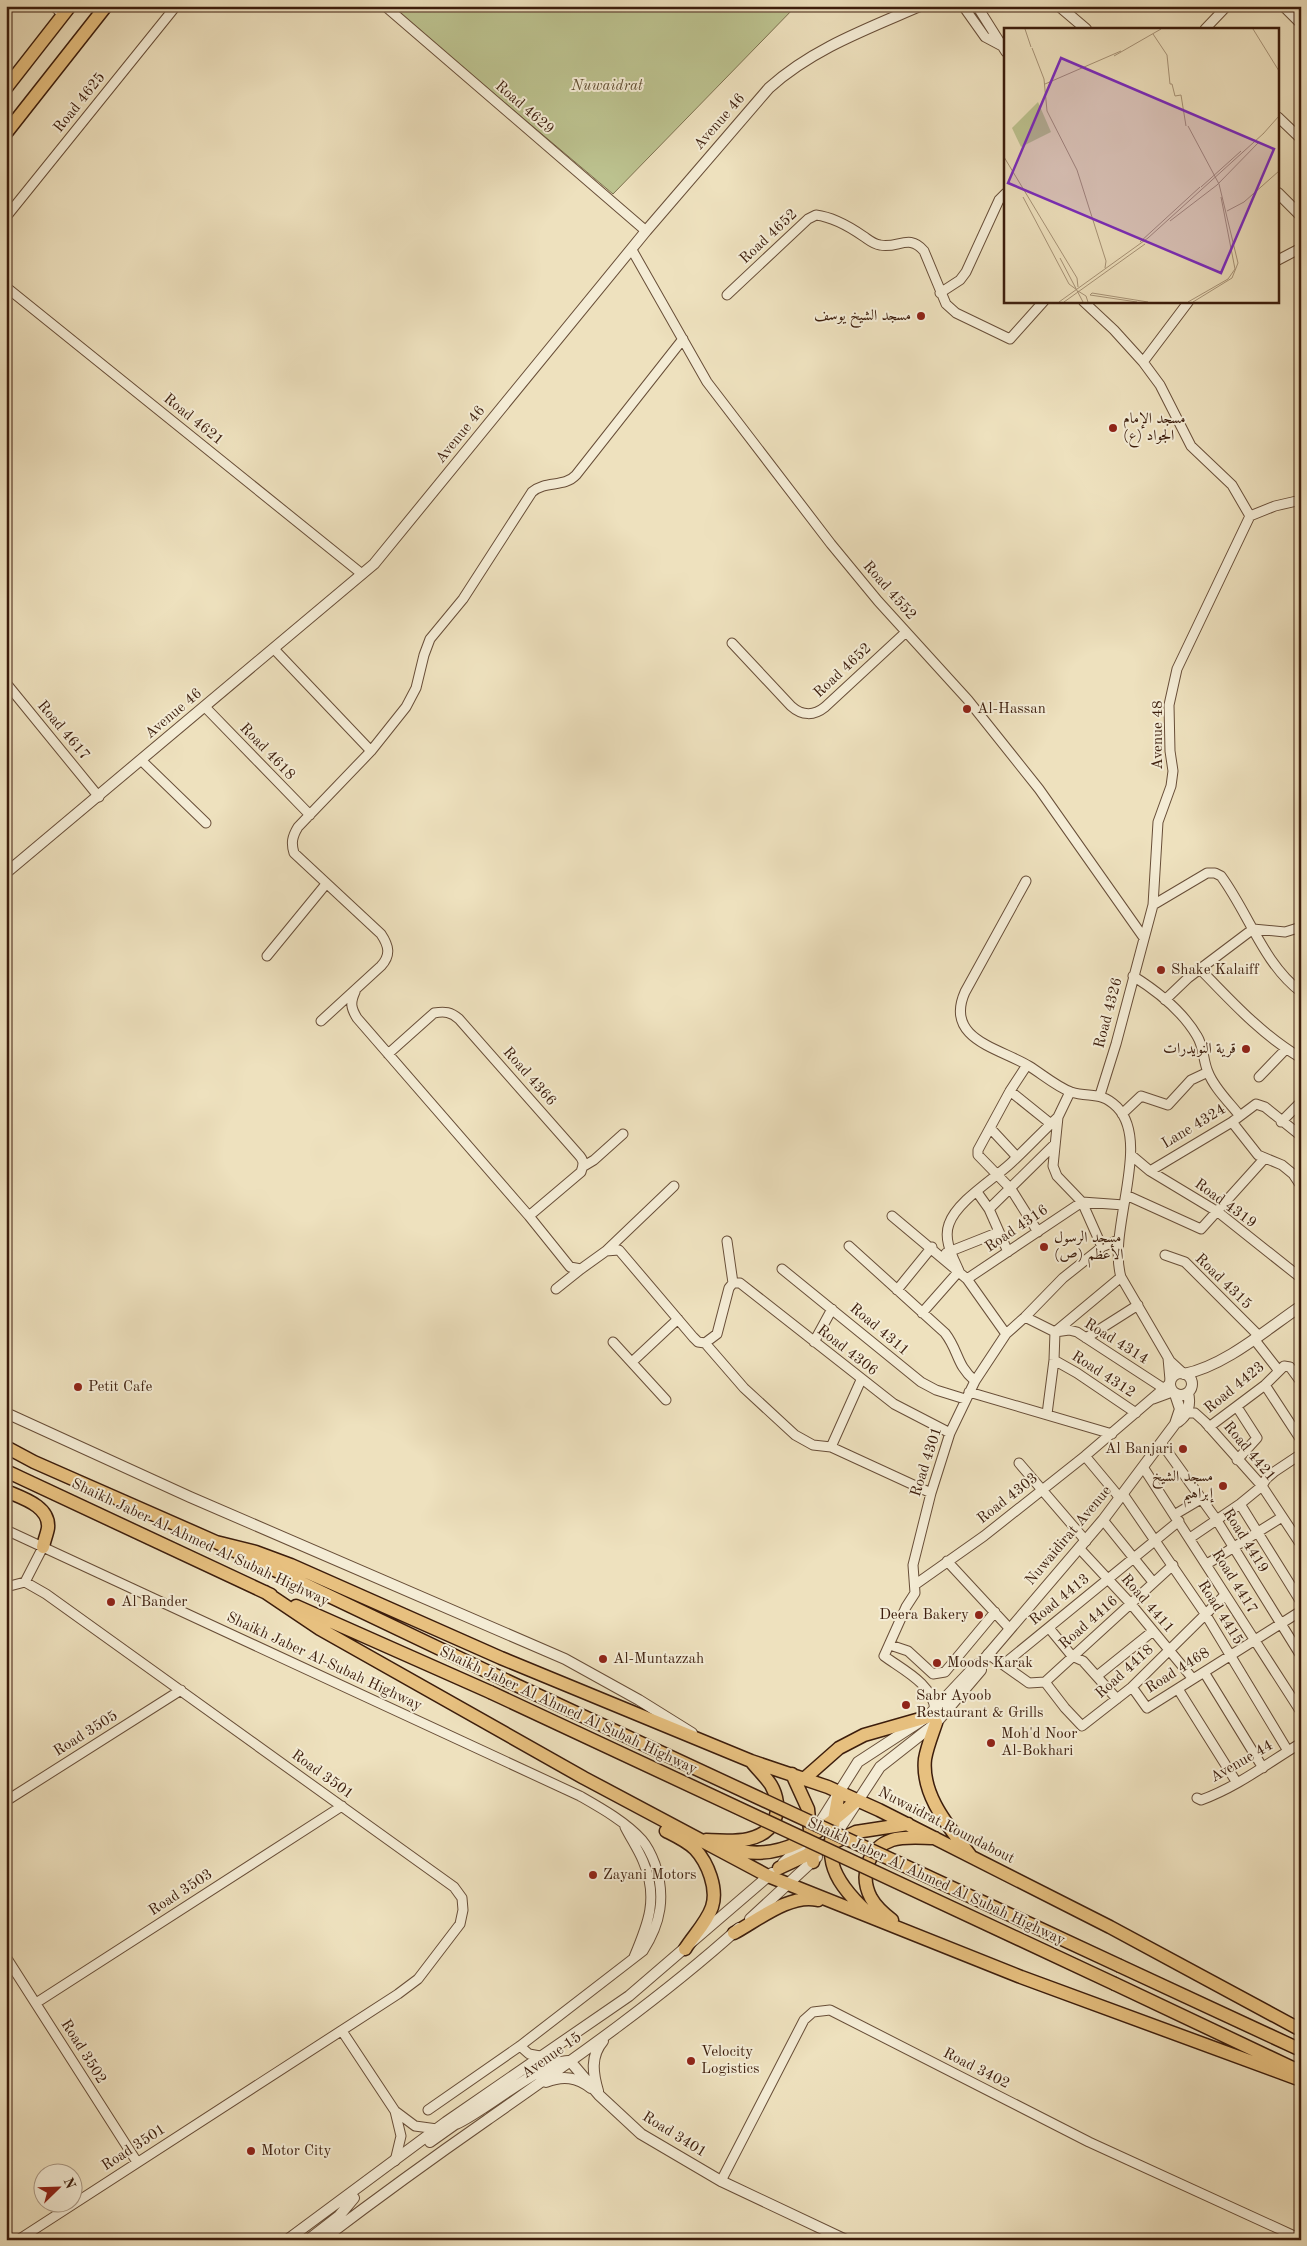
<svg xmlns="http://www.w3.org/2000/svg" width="1307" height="2246" font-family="'Old Standard TT',Amiri,serif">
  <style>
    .green { fill: #bcc28f; stroke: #7c704e }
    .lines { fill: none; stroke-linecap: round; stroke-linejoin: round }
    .minor-casing { stroke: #684e38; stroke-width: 11 }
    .tertiary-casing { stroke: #684e38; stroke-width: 12 }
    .primary-casing { stroke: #3c1d0c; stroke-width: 15 }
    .minor { stroke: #f4ecd5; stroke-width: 9 }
    .tertiary { stroke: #f4ecd5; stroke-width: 10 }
    .primary { stroke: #e7c07f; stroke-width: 12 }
    .primary-bridge-casing { stroke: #3c1d0c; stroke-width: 15; stroke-linecap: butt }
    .primary-bridge { stroke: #e7c07f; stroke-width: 12 }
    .poi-dot { fill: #8f2418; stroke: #f4ecd5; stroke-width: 2 }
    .labels { text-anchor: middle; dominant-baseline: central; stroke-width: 4; stroke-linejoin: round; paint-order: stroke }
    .park-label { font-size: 15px; font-style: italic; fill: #624f33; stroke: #f4ecd5 }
    .street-label { font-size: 15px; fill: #3c1d0c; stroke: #f4ecd5 }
    .poi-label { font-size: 15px; fill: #3c1d0c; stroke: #f4ecd5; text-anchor: start }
    .inset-road { fill: none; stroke: #a79377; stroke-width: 1 }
    .view { fill: #7b2cbf; fill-opacity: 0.15; stroke: #7b2cbf; stroke-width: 2.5 }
    .inset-edge { fill: none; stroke: #3c1d0c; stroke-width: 2.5 }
  </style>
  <rect width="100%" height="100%" fill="#eee1be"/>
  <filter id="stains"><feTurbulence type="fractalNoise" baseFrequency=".004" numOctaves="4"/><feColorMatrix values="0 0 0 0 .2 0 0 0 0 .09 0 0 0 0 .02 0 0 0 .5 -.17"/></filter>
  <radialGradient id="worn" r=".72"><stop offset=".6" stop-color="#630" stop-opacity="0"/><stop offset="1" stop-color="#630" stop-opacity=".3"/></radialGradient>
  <path class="green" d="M390,6H796L613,194Z"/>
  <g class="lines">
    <defs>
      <path id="minor" d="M54,6L63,15
        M385,6L646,231
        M963,6L985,37L1000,45
        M977,6L1006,52
        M1283,6L1301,24
        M1205,29L1227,6
        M1278,117L1301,139
        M6,217L176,6
        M632,250L707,382L831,544L878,601L968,700L1039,789L1144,938
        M1278,260L1301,248
        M6,287L362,574
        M940,293L960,280L966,272L999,200L1006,193
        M727,295L808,219L816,215C832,217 850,227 863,236C869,240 873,244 880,245C898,249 909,233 924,251L946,304L956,313L1010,339L1044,301
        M1083,301L1114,330L1143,362L1160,385L1191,446L1232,485L1250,516
        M1143,362L1189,301
        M1250,516L1275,506L1301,500
        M732,643L791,706C802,716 814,716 825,707L906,632
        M274,649L371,751
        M6,683L99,797
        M205,707L310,815
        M142,761L206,823
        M1026,881L965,992C944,1039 999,1048 1029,1066C1042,1074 1057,1087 1071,1092C1090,1098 1101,1091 1117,1107C1152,1143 1107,1230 1121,1277L1170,1361L1183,1373
        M1153,905L1207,873H1215L1221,876C1249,914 1263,963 1301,992
        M1253,929L1285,932L1301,927
        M267,956L326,884
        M1200,969C1231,1001 1262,1035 1301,1058
        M1133,976C1157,991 1183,1012 1197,1036C1204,1047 1203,1061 1208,1072C1214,1088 1229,1102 1240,1116
        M355,992C350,1003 351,1008 357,1018L529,1216L570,1267L581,1269L606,1251L619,1250L693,1337L698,1342L705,1343L717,1334L729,1288L733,1283L727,1241
        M1165,1000L1188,978L1253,929
        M321,1021L381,966C391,955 389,946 381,934L294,853C291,843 292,837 298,827L371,751L406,707L416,688L424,655L430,639L463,599L532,492C546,480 564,488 576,475L683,339
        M388,1054L434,1013C445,1011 451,1012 459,1019L578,1154C584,1160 584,1164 581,1172L529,1216
        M1027,1065L1010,1091L978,1150V1155L1011,1189L1038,1232
        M1259,1077L1286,1049
        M1010,1091L1051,1124
        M1070,1092L1058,1117L1053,1166L1057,1176L1082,1202L1124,1205
        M1100,1095L1116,1044L1153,905L1158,822L1171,786L1173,771L1170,751L1169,705L1177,669L1250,516
        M1122,1114L1141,1096L1168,1105L1191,1080L1208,1072
        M1232,1122L1258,1155L1282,1165L1293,1174L1301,1186
        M1281,1122L1301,1102
        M991,1129L1017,1157
        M1131,1155L1150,1171L1218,1212L1301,1278
        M584,1166L594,1160L623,1134
        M1150,1171L1232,1122L1256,1104L1265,1107L1301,1136
        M977,1192L989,1209L1008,1252
        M1126,1195L1201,1229L1264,1159
        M989,1209L1055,1144
        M892,1216L967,1279L1006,1334
        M849,1246L945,1333C959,1351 956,1365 975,1381
        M606,1251L674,1186
        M946,1253L999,1232
        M1165,1255L1185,1262L1258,1335
        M782,1269L921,1382L936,1390L965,1399
        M967,1279L1082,1202L1102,1247
        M733,1283H740L894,1404L950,1433
        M556,1289L581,1269
        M897,1290L932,1247
        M922,1313L959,1271C953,1257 943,1240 949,1224C957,1201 994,1179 1011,1163C1027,1148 1042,1132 1058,1117
        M1025,1317L1055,1332L1069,1330L1077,1332L1163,1388
        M1086,1338L1138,1305
        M1254,1339L1279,1371
        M613,1342L666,1400
        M814,1342L832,1309
        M705,1343L744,1388L795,1435L813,1445L831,1447L931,1493
        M1168,1358L1170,1380
        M1054,1360L1077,1373L1136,1413
        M632,1362L678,1319
        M1265,1385L1301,1440
        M969,1392L1112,1434
        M1153,1399L1172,1392
        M1237,1407L1257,1438L1237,1460
        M1187,1413H1195L1205,1422L1262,1486L1301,1545
        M1047,1414L1054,1360L1055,1332L1121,1277
        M1209,1427L1265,1385L1284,1366L1290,1367L1301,1382
        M1162,1444L1216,1519L1301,1656
        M831,1447L861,1380
        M1085,1456L1120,1498
        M1019,1463L1086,1541
        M1143,1467L1301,1712
        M1123,1494L1206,1615L1288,1751
        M1240,1504L1301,1602
        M1174,1515L1201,1499
        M1103,1520L1153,1582
        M6,1530L580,1796C601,1808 626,1822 642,1840C648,1847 652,1856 655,1864C666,1896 661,1923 643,1951L520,2046L428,2110
        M1190,1538L1240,1504L1262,1486L1266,1479L1274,1472L1301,1454
        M1079,1548L1131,1604L1193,1679
        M947,1561L1010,1629
        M1207,1564L1282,1517
        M25,1582L43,1547
        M916,1584L984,1536L1085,1456L1169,1384
        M6,1587L25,1582L46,1594L454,1887L462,1898L463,1910L460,1924L418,1979L398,1994L18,2240
        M1049,1628L1072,1656L1083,1661L1117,1699
        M890,1645L908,1651L933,1674L945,1672L995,1612
        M988,1654L1029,1683L1045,1682L1065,1708L1082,1726L1132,1687L1225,1595
        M1004,1664L1179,1521
        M1204,1672L1263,1768
        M1097,1676L1153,1631
        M1045,1682L1173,1565
        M1132,1687L1147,1708L1301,1611
        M1178,1689L1237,1783
        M935,1710C933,1684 903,1670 884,1656L906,1607L915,1593L913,1565L931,1493L950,1433L975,1381L1006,1334L1025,1317L1063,1278L1102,1247L1118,1240
        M1197,1798L1201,1800C1237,1787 1268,1763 1301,1743
        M6,1801L181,1690
        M625,1827C631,1839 638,1849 643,1861C659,1898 648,1924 634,1957
        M6,1957L137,2162
        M36,2003L342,1806
        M342,2031L395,2111L415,2126L437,2129
        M520,2046L529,2054L540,2056
        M395,2161L401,2136L395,2111
        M721,2181L804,2020L813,2012L830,2010L1089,2142L1301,2239"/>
      <path id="tertiary" d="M1059,6L1086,29
        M1278,193L1301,216
        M6,873L374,564L646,231L769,88C812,49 867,29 920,6
        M1170 1384a11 11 0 1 1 22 0a11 11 0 1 1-22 0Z
        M1184,1374C1225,1366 1267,1329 1301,1306
        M6,1413L190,1497L565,1659L639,1700L692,1733
        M1178,1422C1188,1415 1191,1404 1188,1393
        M833,1839L880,1767L936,1723L981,1670V1663
        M783,1863L811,1837L858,1762L927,1717L976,1665L981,1663L1103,1520L1175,1424L1180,1409L1175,1394
        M750,1919L817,1857
        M546,2082C563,2075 577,2077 591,2088
        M598,2091C593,2074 590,2056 603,2041
        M456,2124C484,2112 546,2058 570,2061L599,2095L641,2134L721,2181L846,2240
        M430,2142L461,2120
        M287,2240L446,2122L629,1996L772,1873
        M308,2240L339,2216L354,2198
        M322,2240C376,2199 431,2159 487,2120C574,2059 660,1999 739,1928"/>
      <path id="primary" d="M6,88L70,6
        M6,133L106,6
        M6,1447L34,1462L216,1542L501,1678
        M6,1471L271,1595
        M6,1491C22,1498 50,1506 48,1528C47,1534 44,1541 43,1547
        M216,1542L256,1552L291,1565L501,1658L751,1761L828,1787L879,1810L1110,1927L1301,2030
        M265,1592L320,1629L584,1778L768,1876L1021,1977L1301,2080
        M296,1606L490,1692
        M936,1723C932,1735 927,1747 925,1759C921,1796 950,1828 970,1855
        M792,1774L808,1809L813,1862
        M805,1778L839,1748L864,1735L927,1717
        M839,1792C829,1851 819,1868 868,1913
        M666,1831C676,1836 687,1841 695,1849C708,1863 718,1889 712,1907C707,1922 693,1936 685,1949
        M706,1840C729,1841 764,1845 775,1819C779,1808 777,1795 771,1785C766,1777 757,1769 751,1761
        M729,1848C780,1865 820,1833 857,1800
        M779,1868L856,1832L908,1824
        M892,1920C884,1914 876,1907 871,1898C859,1875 868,1848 892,1840C904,1836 922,1838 935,1838
        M734,1933C758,1920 791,1893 818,1900
        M1120,1966L1301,2050
        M1115,1984L1301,2072"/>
    </defs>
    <use href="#minor" class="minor-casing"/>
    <use href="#tertiary" class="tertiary-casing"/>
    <use href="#primary" class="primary-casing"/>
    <use href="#minor" class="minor"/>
    <use href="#tertiary" class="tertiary"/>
    <use href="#primary" class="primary"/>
    <defs>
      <path id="primary-bridge" d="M501,1678L1120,1966
        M490,1692L1115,1984"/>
    </defs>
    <use href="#primary-bridge" class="primary-bridge-casing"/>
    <use href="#primary-bridge" class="primary-bridge"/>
  </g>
  <g class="poi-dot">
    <circle cx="921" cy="316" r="5"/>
    <circle cx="1113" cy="428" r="5"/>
    <circle cx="967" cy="709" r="5"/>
    <circle cx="1161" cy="970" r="5"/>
    <circle cx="1246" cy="1049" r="5"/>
    <circle cx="1044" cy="1247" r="5"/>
    <circle cx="78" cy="1387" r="5"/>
    <circle cx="1183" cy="1449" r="5"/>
    <circle cx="1223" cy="1486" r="5"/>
    <circle cx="111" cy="1602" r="5"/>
    <circle cx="979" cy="1615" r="5"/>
    <circle cx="603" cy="1659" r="5"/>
    <circle cx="937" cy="1663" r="5"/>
    <circle cx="906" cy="1705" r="5"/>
    <circle cx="991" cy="1743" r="5"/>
    <circle cx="593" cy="1875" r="5"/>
    <circle cx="691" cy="2061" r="5"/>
    <circle cx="251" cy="2151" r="5"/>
  </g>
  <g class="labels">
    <g class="park-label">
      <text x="607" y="86">Nuwaidrat</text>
    </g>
    <g class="street-label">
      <text transform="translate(80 103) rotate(-51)">Road 4625</text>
      <text transform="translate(524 108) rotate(41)">Road 4629</text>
      <text transform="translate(720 122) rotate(-49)">Avenue 46</text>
      <text transform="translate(769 237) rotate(-43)">Road 4652</text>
      <text transform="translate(193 420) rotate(39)">Road 4621</text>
      <text transform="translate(461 435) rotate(-51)">Avenue 46</text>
      <text transform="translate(889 591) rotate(49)">Road 4552</text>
      <text transform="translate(843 671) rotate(-43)">Road 4652</text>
      <text transform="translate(174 714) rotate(-40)">Avenue 46</text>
      <text transform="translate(63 731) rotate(50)">Road 4617</text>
      <text transform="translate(1158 735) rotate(-90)">Avenue 48</text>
      <text transform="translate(267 752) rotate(46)">Road 4618</text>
      <text transform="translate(1109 1013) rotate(-75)">Road 4326</text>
      <text transform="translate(529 1077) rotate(49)">Road 4366</text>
      <text transform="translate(1194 1127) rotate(-31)">Lane 4324</text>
      <text transform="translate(1225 1204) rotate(36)">Road 4319</text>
      <text transform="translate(1017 1229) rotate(-34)">Road 4316</text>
      <text transform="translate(1223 1282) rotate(44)">Road 4315</text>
      <text transform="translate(879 1330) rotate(40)">Road 4311</text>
      <text transform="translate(1116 1342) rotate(32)">Road 4314</text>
      <text transform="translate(847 1351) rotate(38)">Road 4306</text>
      <text transform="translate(1103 1375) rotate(33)">Road 4312</text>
      <text transform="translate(1235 1388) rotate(-39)">Road 4423</text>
      <text transform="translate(1249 1452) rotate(50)">Road 4421</text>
      <text transform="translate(927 1462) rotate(-72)">Road 4301</text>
      <text transform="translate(1008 1499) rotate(-38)">Road 4303</text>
      <text transform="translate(1069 1536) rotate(-50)">Nuwaidirat Avenue</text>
      <text transform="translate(1245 1541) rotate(58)">Road 4419</text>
      <text transform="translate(200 1543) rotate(25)">Shaikh Jaber Al Ahmed Al Subah Highway</text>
      <text transform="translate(1234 1582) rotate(58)">Road 4417</text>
      <text transform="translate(1060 1600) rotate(-39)">Road 4413</text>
      <text transform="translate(1147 1604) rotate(49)">Road 4411</text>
      <text transform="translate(1220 1613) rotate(58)">Road 4415</text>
      <text transform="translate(1089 1623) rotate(-41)">Road 4416</text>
      <text transform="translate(324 1662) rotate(25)">Shaikh Jaber Al-Subah Highway</text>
      <text transform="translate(1178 1671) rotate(-32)">Road 4468</text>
      <text transform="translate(1125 1672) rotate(-42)">Road 4418</text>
      <text transform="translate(568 1711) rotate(25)">Shaikh Jaber Al Ahmed Al Subah Highway</text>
      <text transform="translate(86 1734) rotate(-32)">Road 3505</text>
      <text transform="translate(1242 1762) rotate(-30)">Avenue 44</text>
      <text transform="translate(322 1775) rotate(36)">Road 3501</text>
      <text transform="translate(946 1826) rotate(27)">Nuwaidrat Roundabout</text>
      <text transform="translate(936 1882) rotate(25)">Shaikh Jaber Al Ahmed Al Subah Highway</text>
      <text transform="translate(181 1893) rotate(-33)">Road 3503</text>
      <text transform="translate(83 2052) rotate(58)">Road 3502</text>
      <text transform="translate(552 2056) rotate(-35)">Avenue 15</text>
      <text transform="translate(976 2069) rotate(27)">Road 3402</text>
      <text transform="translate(674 2135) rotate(32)">Road 3401</text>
      <text transform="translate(134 2148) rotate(-33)">Road 3501</text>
    </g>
    <g class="poi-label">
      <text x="911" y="316" text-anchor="end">مسجد الشيخ يوسف</text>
      <text x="1123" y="419">مسجد الإمام<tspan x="1123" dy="17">الجواد (ع)</tspan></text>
      <text x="977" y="709">Al-Hassan</text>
      <text x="1171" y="970">Shake Kalaiff</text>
      <text x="1236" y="1049" text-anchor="end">قرية النويدرات</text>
      <text x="1054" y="1238">مسجد الرسول<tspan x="1054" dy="17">الأعظم (ص)</tspan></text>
      <text x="88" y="1387">Petit Cafe</text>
      <text x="1173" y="1449" text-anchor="end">Al Banjari</text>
      <text x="1213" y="1477" text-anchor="end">مسجد الشيخ<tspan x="1213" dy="17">إبراهيم</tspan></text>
      <text x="121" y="1602">Al Bander</text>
      <text x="969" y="1615" text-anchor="end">Deera Bakery</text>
      <text x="613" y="1659">Al-Muntazzah</text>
      <text x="947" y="1663">Moods Karak</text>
      <text x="916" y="1696">Sabr Ayoob<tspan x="916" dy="17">Restaurant &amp; Grills</tspan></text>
      <text x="1001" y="1734">Moh'd Noor<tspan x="1001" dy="17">Al-Bokhari</tspan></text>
      <text x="603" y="1875">Zayani Motors</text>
      <text x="701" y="2052">Velocity<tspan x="701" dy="17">Logistics</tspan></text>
      <text x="261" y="2151">Motor City</text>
    </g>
  </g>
  <g transform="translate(1004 28)">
    <rect width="275" height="275" fill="#eee1be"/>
    <path d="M34,74L47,104L17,119L8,100Z" fill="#bcc28f"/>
    <path class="inset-road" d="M21,1L27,19M249,1L275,43M149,6L163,27L166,56H168L171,68L177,67L182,98M28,20L40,51L43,83L73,142L102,233L101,240M110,28L157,1M41,56L117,23M184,98L215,156L234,235L228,250L189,274M259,106L275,88M0,129L73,250L74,259M197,159L237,123M19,169L65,256L73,262M223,183L240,174L275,143M166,193L213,157L255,114M136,214L196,159M56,230L79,274M74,263L82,268L84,274M55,274L144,210L260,105M60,274L141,216M133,274L86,267L88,265L144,274M184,274L224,251L231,241L217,169"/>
    <path class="view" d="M57,30L270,121L217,245L4,155Z"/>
    <rect width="275" height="275" class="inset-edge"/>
  </g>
  <rect width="1307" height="2246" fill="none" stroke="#eee1be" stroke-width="25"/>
  <rect x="8" y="8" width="1292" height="2231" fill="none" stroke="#3c1d0c" stroke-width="2.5"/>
  <rect x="12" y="12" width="1282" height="2221" fill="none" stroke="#3c1d0c"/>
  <g transform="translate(58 2188) rotate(67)"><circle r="24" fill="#f4ecd5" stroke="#aa9985"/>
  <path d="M0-4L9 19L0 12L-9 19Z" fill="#8f2418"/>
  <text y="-8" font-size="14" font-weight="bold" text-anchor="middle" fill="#3c1d0c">N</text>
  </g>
  <rect width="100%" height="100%" filter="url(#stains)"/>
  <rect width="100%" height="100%" fill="url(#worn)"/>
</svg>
